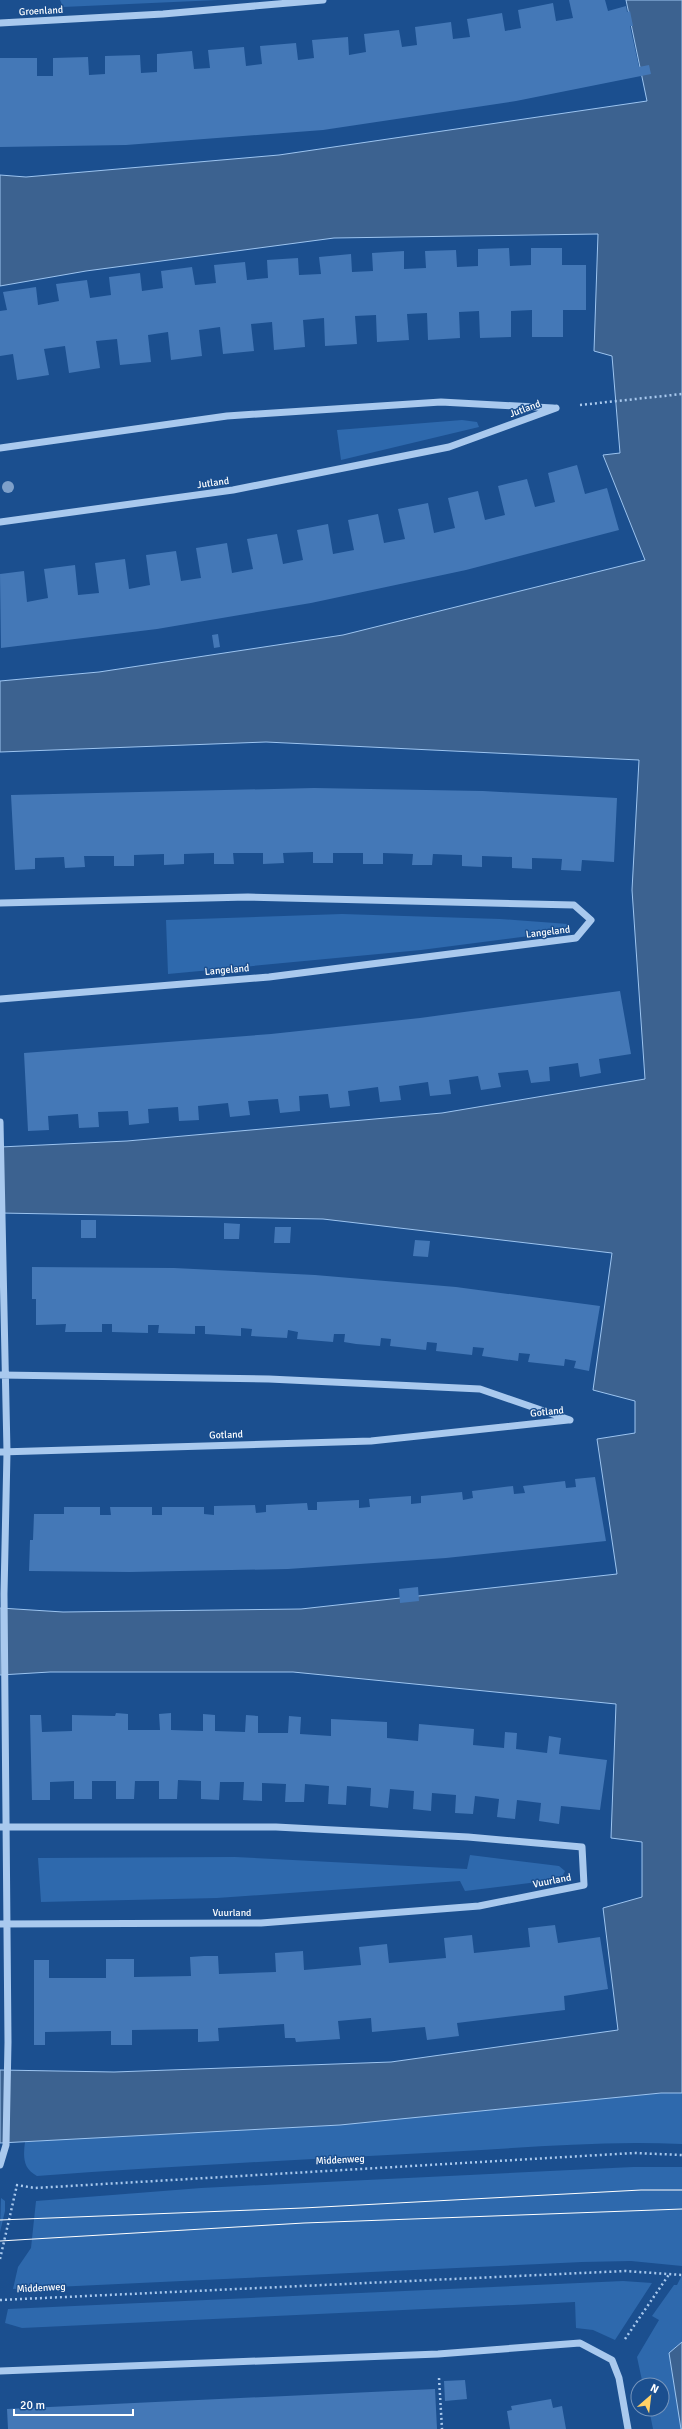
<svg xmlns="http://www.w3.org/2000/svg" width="682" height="2429" font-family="Signika,sans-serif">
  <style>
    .green { fill: #2e69ad }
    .water { fill: #3c6290; stroke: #9cc4f0 }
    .building { fill: #4478b7 }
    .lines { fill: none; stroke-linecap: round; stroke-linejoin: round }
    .path { stroke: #a9c9ee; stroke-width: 2.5; stroke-dasharray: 2 3; stroke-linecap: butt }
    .minor { stroke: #a9c9ee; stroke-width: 7 }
    .tram { stroke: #fff; stroke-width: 1 }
    .tree { fill: #7ea0ca }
    .labels { text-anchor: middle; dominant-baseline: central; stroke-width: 3; stroke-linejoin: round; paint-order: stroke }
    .street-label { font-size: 10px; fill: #fff; stroke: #1b4f8f }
  </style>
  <rect width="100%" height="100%" fill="#1b4f8f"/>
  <path class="green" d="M60,0H218L63,7Z
    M462,420L477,422L479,427L341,460L337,430Z
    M342,914L500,919L568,924V931L421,950L168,974L166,920Z
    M470,1855L559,1866L565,1871L561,1879L465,1891L460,1881L217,1898L41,1902L38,1858L235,1857L467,1869Z
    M661,2093H682V2144C603,2140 524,2148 445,2152C309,2159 173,2166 37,2176C23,2169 23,2157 25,2142Z
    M633,2167H682V2266L631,2261L582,2262L13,2289L18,2267L31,2248L36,2201L201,2188Z
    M1,2198L5,2201V2211L0,2232Z
    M682,2275V2429H653L649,2409H662V2385H643L637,2357L659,2320L652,2316L674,2285H677Z
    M623,2281L652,2283L615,2340L593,2330L576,2328L575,2302L22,2328L5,2323L8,2309Z"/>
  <path class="water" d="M626,0H682V2093H661L340,2125L0,2143V2070L114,2072L391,2062L618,2030L603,1908L642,1897V1842L611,1838L616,1704L293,1672H50L0,1675V1608L63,1612L301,1609L617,1574L597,1439L635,1433V1401L593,1390L612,1253L323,1219L0,1213V1147L127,1141L442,1113L645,1079L632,890L639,760L266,742L0,752V681L99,672L343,635L645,560L603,455L620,453L612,356L594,351L598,234L334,238L86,271L0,286V175L26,177L279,155L647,101Z
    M682,2342V2429H681L669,2353Z"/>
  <path class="building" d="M569,0H605L608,11L626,6L627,12L630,11L633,26H630L639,67L649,65L651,74L516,101L323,130L126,145L0,147V58H37V76H53V58L88,57L89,75L105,74V56L140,55L141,73L157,72V54L192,51L194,69L210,68L208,50L244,47L246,66L262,64L260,46L296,43L298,60L314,58L312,40L348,37L349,55L366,52L364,34L399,30L402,47L417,45L415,27L451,22L453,39L470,37L467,19L502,13L505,31L521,28L518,10L553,3L556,21L573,18Z
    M509,248L510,266L531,265V248H562V265H586V310H563V337H532V310L511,311V337L480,338L479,311L459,312L460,338L428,340L427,313L407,314L409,340L377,342L376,315L355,316L357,344L325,346L324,318L303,320L305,347L274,350L272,322L251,324L254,351L223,354L220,327L199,330L202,356L171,360L168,332L148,335L151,362L120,365L117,339L96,341L100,368L69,373L65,346L44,349L49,375L17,380L13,354L0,356V311L7,310L3,292L36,287L38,305L59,301L56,284L87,280L90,298L111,295L109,277L140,273L142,291L163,288L161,271L192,267L195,285L216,283L214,265L245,262L247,280L268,278L267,260L298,258L299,275L321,274L319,257L351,254L352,272L373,271L372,253L404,251V269L426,268L425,251L456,250L457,267L478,266V249Z
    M577,465L585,494L607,488L619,530L466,570L311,603L157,629L1,648L0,574L24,571L27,602L48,598L44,569L75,565L78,595L99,593L95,563L125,559L129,589L150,585L146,555L176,551L181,581L201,578L196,548L227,543L232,573L253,569L247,539L277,534L283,564L303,560L297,530L328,524L333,554L354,550L348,520L378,514L384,543L405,539L398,509L428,503L434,533L455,528L448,498L478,491L485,520L505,515L498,486L527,479L535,507L555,502L548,473Z
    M218,634L220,647L214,648L212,635Z
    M314,788L483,791L617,798L614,862L582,860L581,871L561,870L562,859L532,858V869L512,868V857L482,856V867L462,866V855L433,854L432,865H412L413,854L383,853V864H363V853H333V863H313V852L283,853L284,863L263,864V853H233L234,864H214V853L184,854V864L164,865V854L134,855V866H114V856H84L85,867L65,868L64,857L35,858V869L15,870L11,795Z
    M620,991L631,1054L599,1059L601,1073L580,1077L578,1063L549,1067L550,1081L531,1083L528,1070L498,1073L501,1087L481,1090L478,1076L449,1080L451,1094L430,1096L428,1082L399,1086L401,1100L380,1102L378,1087L348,1091L350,1106L330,1108L328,1094L299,1096L300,1111L280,1113L278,1099L248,1101L250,1115L230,1117L228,1103L198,1106L199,1120L179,1121L178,1107L148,1109L149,1123L129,1125L128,1111L98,1112L99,1127L79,1128L78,1114L48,1116L49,1130L28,1131L24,1053L271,1034L420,1018Z
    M81,1220H96V1238H81Z
    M224,1223L240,1224L239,1239H224Z
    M275,1227H291L290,1243H274Z
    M415,1240L430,1241L428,1257L413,1256Z
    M32,1267L174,1268L315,1275L456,1287L600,1306L589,1371L574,1368L576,1361L565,1359L564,1366L528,1362L530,1354L519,1353L518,1361L482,1356L484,1348L473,1347L472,1355L436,1351L437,1343L427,1342L426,1350L390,1346L391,1339L381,1338L380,1346L356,1344L344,1342L345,1334H334L333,1342L297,1339L298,1332L288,1330L287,1338L251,1336L252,1329L241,1328V1336L205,1334V1326H195V1334L158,1333L159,1325H148V1333L112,1332V1324H102V1332H65L66,1324L36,1325V1299H32Z
    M595,1477L606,1541L446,1558L288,1569L130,1572L29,1571L30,1540H33L34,1514H64V1507H100V1515H111L110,1507H152V1515H162V1507H204V1514L214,1515V1506L255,1505L256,1513L266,1512V1505L307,1503L308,1510H317V1502L359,1500V1508L370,1507L369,1499L411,1496V1504L421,1503V1496L462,1492L463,1500L473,1498L472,1491L513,1486L514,1494L525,1493L523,1486L565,1481L566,1488L576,1487L575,1479Z
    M418,1587L419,1601L400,1603L399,1589Z
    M116,1713L128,1714V1730H160L159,1714L171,1713V1730L203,1731V1714L215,1715V1731L245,1732L246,1715L258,1716V1733H288L289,1716L301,1717L300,1734L331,1736V1719L387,1722V1738L418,1741L419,1724L474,1729L473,1745L504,1748L505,1732L517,1733L516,1749L547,1753L549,1736L561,1738L559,1754L607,1760L600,1810L561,1806L559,1824L539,1821L541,1803L517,1800L515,1819L497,1817L499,1799L475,1796L473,1814L455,1813L456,1795L432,1793L431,1811L413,1809L414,1791L390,1789L388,1808L370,1806L371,1788L347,1786L346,1805L328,1804L329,1786L305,1784L304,1802H285L286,1784L262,1783V1801L243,1800L244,1782H220L219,1800L201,1799V1781L178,1780L177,1799H159V1781H135L134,1799H116V1781H92V1799H74V1781L50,1782V1800H32L30,1715H41L42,1732L72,1731V1715L115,1716Z
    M555,1925L558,1943L600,1937L608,1989L564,1996L565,2010L457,2023L459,2036L427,2040L425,2027L372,2032L371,2018L338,2021L340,2039L296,2042L295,2038H285L284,2024L218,2028L219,2041L198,2042V2029L132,2030V2045H111V2031L45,2032V2045H34V1960H49V1978H106V1959H134V1977L191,1976L190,1957L204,1956H218L219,1974L276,1972L275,1953L303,1951L304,1970L361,1965L359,1947L387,1944L389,1963L446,1958L444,1938L472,1935L474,1953L530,1947L528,1928Z
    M465,2380L467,2399L445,2401L444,2381Z
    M435,2389L437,2429H8L7,2409Z
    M551,2399L553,2408L562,2406L566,2429H510L507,2411L512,2410L511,2406Z"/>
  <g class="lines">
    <path class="path" d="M580,405L682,394
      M16,2185L35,2188L634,2153L682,2155
      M0,2259L17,2185
      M0,2300L625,2271L682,2275
      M625,2339L670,2273
      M439,2378L442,2429"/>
    <path class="minor" d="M0,23L163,14L323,0
      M0,448L227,416L441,402L553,408
      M0,522L233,490L449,447L556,408
      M0,903L248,897L574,905L591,920L576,938L269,977L0,999
      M0,1122L7,1452L4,1594L8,2042L6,2145L0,2165
      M0,1375L269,1379L480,1389L570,1420
      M0,1452L371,1441L568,1420
      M0,1827H276L468,1837L582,1847L584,1885L479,1906L261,1923L0,1924
      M0,2371L438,2354L580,2343L612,2360L619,2378L628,2429"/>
    <path class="tram" d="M0,2220L303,2208L641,2190H682
      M0,2241L304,2223L682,2209"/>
  </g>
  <circle class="tree" cx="8" cy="487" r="6"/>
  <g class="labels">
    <g class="street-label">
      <text transform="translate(41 11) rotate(-3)">Groenland</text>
      <text transform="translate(525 409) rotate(-20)">Jutland</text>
      <text transform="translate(213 483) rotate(-8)">Jutland</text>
      <text transform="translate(548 932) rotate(-7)">Langeland</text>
      <text transform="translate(227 970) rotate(-5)">Langeland</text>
      <text transform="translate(547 1412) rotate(-6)">Gotland</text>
      <text transform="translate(226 1435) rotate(-2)">Gotland</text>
      <text transform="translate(552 1881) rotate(-11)">Vuurland</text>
      <text x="232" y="1913">Vuurland</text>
      <text transform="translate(340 2160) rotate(-3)">Middenweg</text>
      <text transform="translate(41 2288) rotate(-3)">Middenweg</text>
    </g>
  </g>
  <g transform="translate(650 2397) rotate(28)"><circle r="19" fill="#1b4f8f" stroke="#7695bc"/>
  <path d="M0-3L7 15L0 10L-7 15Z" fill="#ffd166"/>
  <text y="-6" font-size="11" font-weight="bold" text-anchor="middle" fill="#ffffff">N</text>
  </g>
  <path d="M14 2409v6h119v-6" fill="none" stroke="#ffffff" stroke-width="2"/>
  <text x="20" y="2409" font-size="12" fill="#ffffff" stroke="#1b4f8f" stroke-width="3" paint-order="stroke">20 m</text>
</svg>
